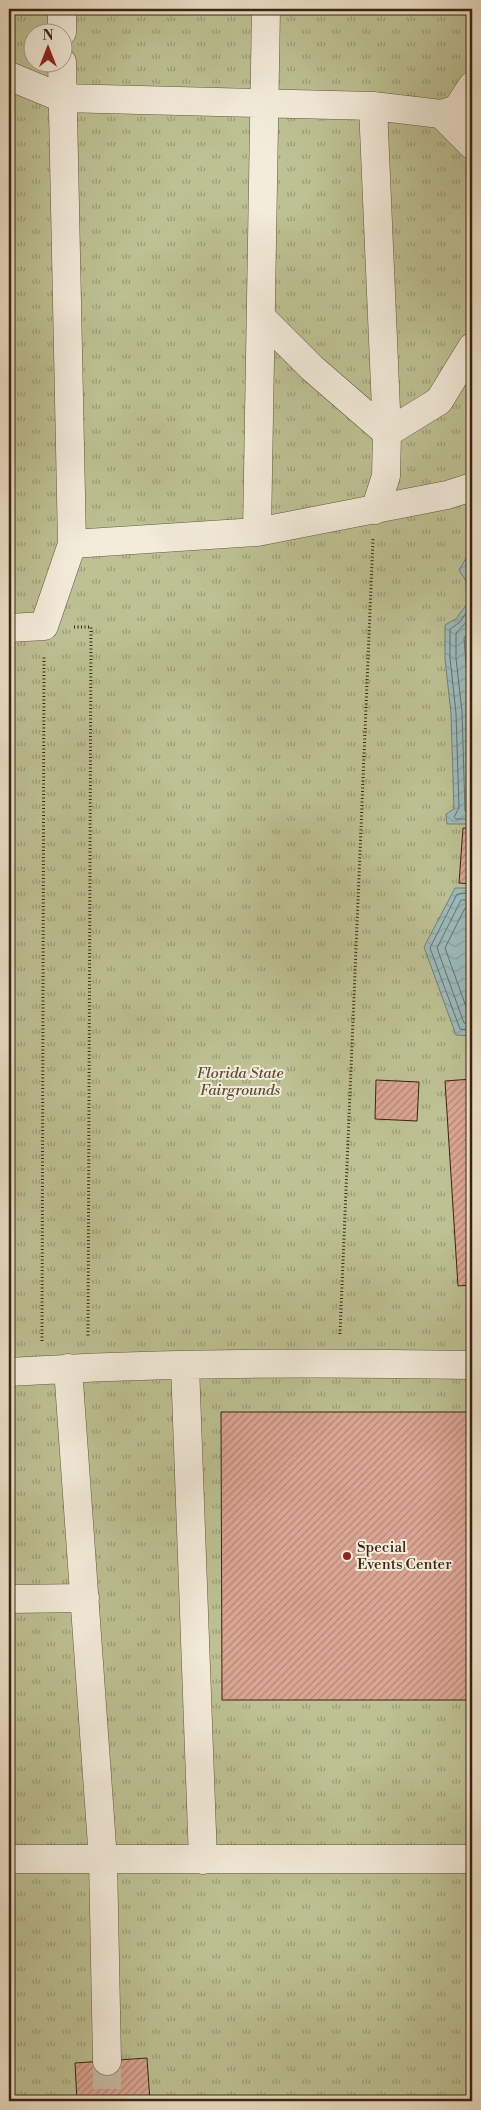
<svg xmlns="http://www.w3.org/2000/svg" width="481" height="2110" font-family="'Libre Bodoni',serif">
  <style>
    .grass { fill: url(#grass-tufts); stroke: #7c7252; fill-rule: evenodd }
    .water { fill: url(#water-waves); stroke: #757f78 }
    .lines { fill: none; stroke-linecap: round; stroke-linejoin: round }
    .shore { stroke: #6b7067; stroke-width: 1 }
    .building { fill: url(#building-hatch); stroke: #3b2410 }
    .minor-tunnel { stroke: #c9bba3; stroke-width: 28; stroke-dasharray: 28 14; stroke-linecap: butt }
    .minor-casing { stroke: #68533e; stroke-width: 29 }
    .path { stroke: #3b2410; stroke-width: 3; stroke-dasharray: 1 2.5; stroke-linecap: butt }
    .minor { stroke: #f3ecdb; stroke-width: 28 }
    .poi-dot { fill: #8f2418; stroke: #f3ecdb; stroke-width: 2 }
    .labels { text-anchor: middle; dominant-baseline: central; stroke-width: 4; stroke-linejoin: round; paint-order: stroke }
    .park-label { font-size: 15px; font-style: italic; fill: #5c4b31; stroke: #f3ecdb }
    .poi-label { font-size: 15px; fill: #3b2410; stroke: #f3ecdb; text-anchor: start }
  </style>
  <defs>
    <pattern id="grass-tufts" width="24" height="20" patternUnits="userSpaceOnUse" patternTransform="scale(1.25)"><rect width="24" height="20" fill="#bdc193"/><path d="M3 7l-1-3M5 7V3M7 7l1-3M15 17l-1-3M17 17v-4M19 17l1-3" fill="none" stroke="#9b9d77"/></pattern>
    <pattern id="water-waves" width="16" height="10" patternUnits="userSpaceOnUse" patternTransform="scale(1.25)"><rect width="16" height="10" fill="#9bbcbe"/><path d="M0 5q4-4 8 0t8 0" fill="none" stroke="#86a1a2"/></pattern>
    <pattern id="building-hatch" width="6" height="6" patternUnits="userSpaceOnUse" patternTransform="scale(1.25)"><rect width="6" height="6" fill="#daa592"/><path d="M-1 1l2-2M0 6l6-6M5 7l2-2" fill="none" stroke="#b28676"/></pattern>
  </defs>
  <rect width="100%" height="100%" fill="#ede1c8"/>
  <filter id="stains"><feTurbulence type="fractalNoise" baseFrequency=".004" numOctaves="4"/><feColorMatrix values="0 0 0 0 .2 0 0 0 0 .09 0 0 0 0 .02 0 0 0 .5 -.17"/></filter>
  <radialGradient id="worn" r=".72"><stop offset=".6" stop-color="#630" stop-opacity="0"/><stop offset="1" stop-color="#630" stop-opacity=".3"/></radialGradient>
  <path class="grass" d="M9,9H472V2101H9ZM32,32H62V62H32Z"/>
  <path class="water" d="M472,542V824H447L446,814L454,809L451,713L445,659V625L456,619L467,604L466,581L459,570L468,555Z
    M455,888H472V1036L456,1035L424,947Z"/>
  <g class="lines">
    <path class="shore" d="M472,604L460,622L450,629V658L456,713L459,808L454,817L456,819H472
      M472,616L456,633V658L462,712L465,811L472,813
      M472,628L464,638L470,712L472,796
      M472,893L457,894L430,948L460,1029L472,1031
      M472,900H461L437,948L464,1023L472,1024
      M472,907L465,908L445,948L469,1015L472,1017"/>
  </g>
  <path class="building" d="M463,828L472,829V884L459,883Z
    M472,1079V1285L458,1286L445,1081Z
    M376,1080L419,1082L417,1121L375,1119Z
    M221,1412H472V1700H222Z
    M147,2058L150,2101H77L75,2063Z"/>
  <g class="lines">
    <path class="minor-tunnel" d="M107,2061V2101"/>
    <defs>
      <path id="minor" d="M62,9V32
        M62,62L72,544
        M9,76L62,98L373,106L441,114L457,109L472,86
        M373,106L387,433L439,401L472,347
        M441,114L472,145
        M261,317L312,368L387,433L386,476L375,510
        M257,532L266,9
        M9,628L44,626L72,544L257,532L447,495L472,487
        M185,1365L203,1860
        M68,1368L103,1860L107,2061
        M9,1372C163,1362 318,1362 472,1365
        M9,1599L85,1598
        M9,1859H472"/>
    </defs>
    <use href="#minor" class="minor-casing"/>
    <path class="path" d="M74,627H91L88,1338
      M340,1334L373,539
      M42,1341L44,655"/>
    <use href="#minor" class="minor"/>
  </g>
  <circle class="poi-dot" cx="347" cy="1556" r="5"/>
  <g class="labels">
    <g class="park-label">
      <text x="240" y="1073">Florida State<tspan x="240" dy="17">Fairgrounds</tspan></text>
    </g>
    <g class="poi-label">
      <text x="357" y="1547">Special<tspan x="357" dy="17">Events Center</tspan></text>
    </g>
  </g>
  <rect width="481" height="2110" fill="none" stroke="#ede1c8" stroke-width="30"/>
  <rect x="10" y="10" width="461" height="2090" fill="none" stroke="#3b2410" stroke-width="2.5"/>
  <rect x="15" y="15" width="451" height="2080" fill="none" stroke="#3b2410"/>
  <g transform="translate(48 48)"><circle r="24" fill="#f3ecdb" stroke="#a99c8a"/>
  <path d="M0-4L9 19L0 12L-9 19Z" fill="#8f2418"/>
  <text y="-8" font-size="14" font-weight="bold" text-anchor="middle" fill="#3b2410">N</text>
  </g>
  <rect width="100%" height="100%" filter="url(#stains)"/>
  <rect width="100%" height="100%" fill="url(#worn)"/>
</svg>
